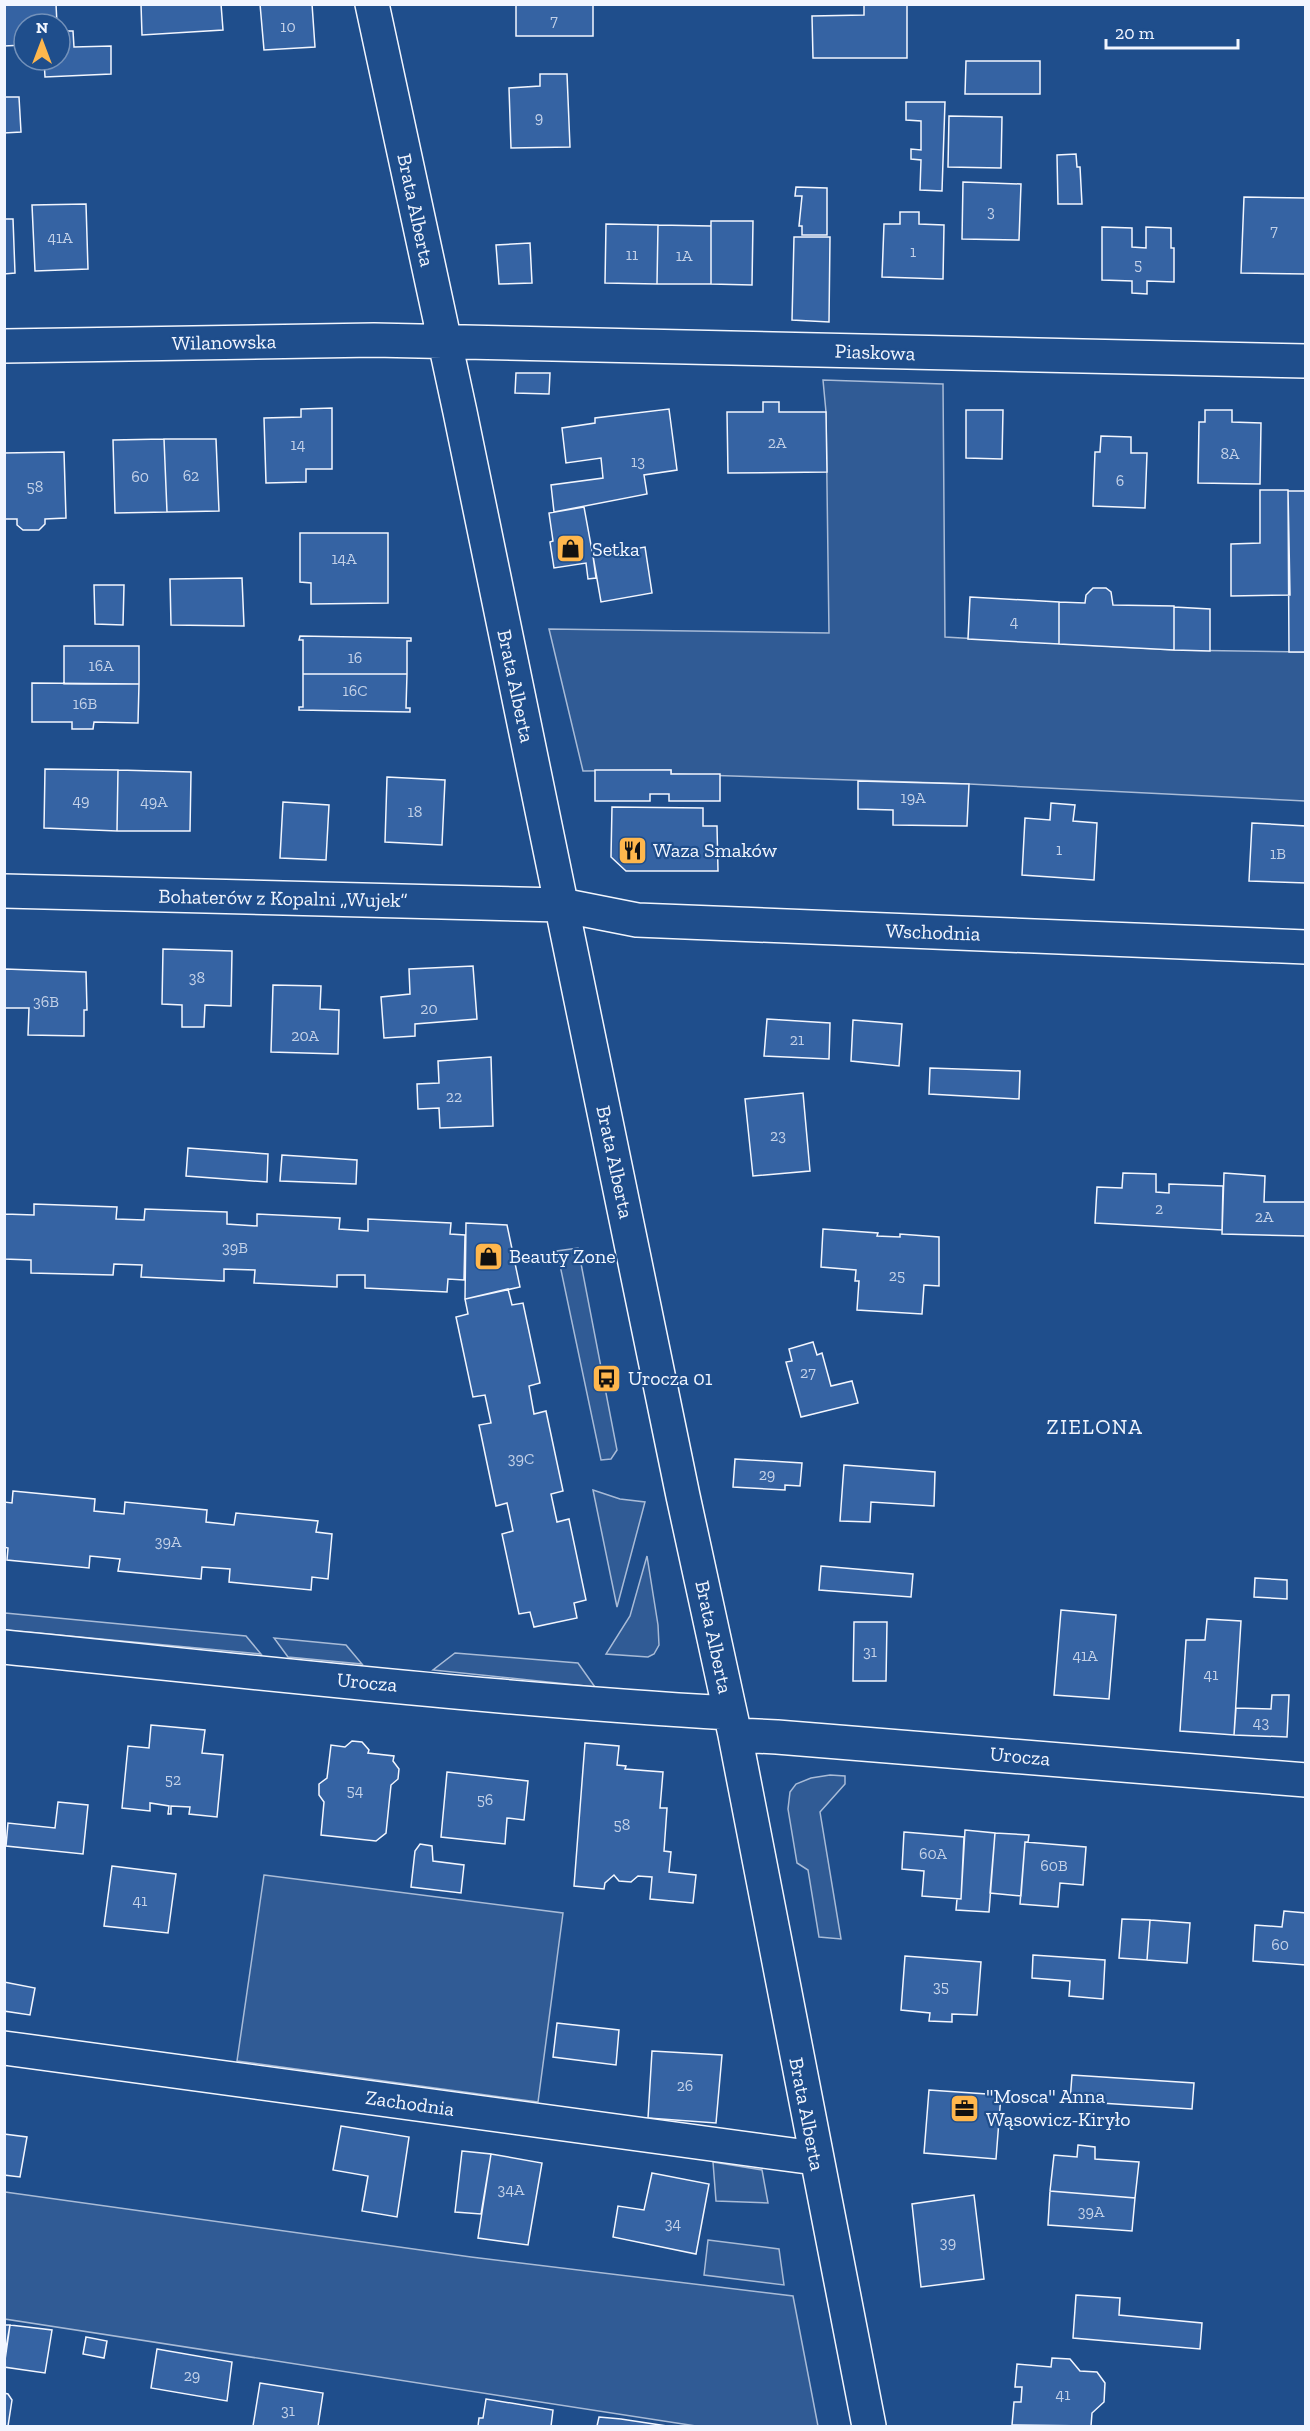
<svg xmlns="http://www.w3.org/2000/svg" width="1310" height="2431" font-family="'Zilla Slab',serif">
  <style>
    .built { fill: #305b95; stroke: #a8bbd7; stroke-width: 1.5 }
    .building { fill: #3563a3; stroke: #f2f6ff; stroke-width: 1.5 }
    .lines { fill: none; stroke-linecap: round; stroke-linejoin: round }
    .street-casing { stroke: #f2f6ff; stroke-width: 36 }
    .street { stroke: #1f4e8c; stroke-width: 33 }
    .labels { text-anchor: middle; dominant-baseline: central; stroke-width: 4.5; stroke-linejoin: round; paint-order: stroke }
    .number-label { font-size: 16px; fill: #c3d1e8 }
    .street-label { font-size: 20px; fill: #f2f6ff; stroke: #1f4e8c }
    .poi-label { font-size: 20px; fill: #f2f6ff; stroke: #1f4e8c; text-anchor: start }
    .neighbourhood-label { font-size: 21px; letter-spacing: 1.5px; fill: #f2f6ff; stroke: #1f4e8c }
  </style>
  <rect width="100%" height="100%" fill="#1f4e8c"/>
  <path class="built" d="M823,380L943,384L945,637L1174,650L1305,652V801L969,784L671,774V770L583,771L549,629L829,633L826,412Z
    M578,1248L617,1450L611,1459L601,1460L557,1251Z
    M593,1490L620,1499L645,1502L617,1607Z
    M647,1556L658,1625L659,1645L654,1654L648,1657L606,1654L630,1616Z
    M5,1613L246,1636L261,1654L5,1630Z
    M274,1638L346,1645L362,1664L288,1657Z
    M455,1653L578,1663L595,1687L433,1670Z
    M830,1775L845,1776V1784L820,1812L841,1939L819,1937L808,1870L797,1863L788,1809L790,1792L796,1784L811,1778Z
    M264,1875L563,1913L538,2102L237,2061Z
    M713,2162L762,2170L768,2203L716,2201Z
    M5,2192L471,2257L793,2296L818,2426H696L5,2319Z
    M708,2240L779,2249L784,2285L704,2275Z"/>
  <path class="building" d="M4,4H56L57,24H24V45L4,46Z
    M141,4H221L223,30L142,35Z
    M260,4H312L315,47L264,50Z
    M516,4H593V36H516Z
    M864,4H907V58H813L812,16L864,15Z
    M60,31H73L74,47L111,46V74L45,77L44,60H60Z
    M966,61H1040V94H965Z
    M540,74H567L570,147L511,148L509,88L540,86Z
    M4,97H19L21,132L4,133Z
    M906,102H945L942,191L920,190L921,160L911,159V149L921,150V121L906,120Z
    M949,116L1002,117L1001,168L948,167Z
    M1076,154L1077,167H1080L1082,204H1058L1057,155Z
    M963,182L1021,184L1019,240L962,239Z
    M796,187L827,188V235H802V226H799L802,196H795Z
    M1244,197L1306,198V274L1241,273Z
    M86,204L88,269L35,271L32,205Z
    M900,212H919V224L944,225L943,279L882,277L884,224H900Z
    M4,219H13L15,273L4,274Z
    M711,221H753L752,285L711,284Z
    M606,224L658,225L657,284L605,283Z
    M658,225L711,226V284H657Z
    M1102,227L1132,228V247L1146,248V227L1171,228V248H1174V282L1147,281V294L1132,293V281L1102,280Z
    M794,237H830L829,322L792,320Z
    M530,243L532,283L499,284L496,245Z
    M516,373H550L549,394L515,393Z
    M763,402H779V412H826L827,472L728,473L727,412H763Z
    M332,408V469H306V482L266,483L264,418L301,417V409Z
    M669,409L677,470L644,475L647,494L554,512L551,485L603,478L601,458L566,463L562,428L595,423V418Z
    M966,410H1003L1002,459L966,458Z
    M1205,410H1232V422L1261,423L1260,484L1198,483L1199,422H1205Z
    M1101,436L1131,437V453H1147L1145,508L1093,506L1095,452H1100Z
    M164,439H216L219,511L167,512Z
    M164,439L167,512L115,513L113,440Z
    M64,452L66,518L45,519V524L39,530H23L17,525V519H4V453Z
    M1260,490H1288L1290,595L1231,596V544L1260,543Z
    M1288,491H1306V652H1289Z
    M584,507L593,556L596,578L588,579L586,563L554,568L550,542L553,541L549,513Z
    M300,533H388V603L311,604V583L300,582Z
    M645,547L652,593L601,602L593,556Z
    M242,578L244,626L171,625L170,579Z
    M94,585H124L123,625L95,624Z
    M1093,588H1106L1111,592L1113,605L1174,606V650L1059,644V602L1085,603L1086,595Z
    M970,597L1059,602V644L968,639Z
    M1174,607L1210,609V651L1174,650Z
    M300,636L411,638V641H407V674H303V640H299Z
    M64,646H139V684H64Z
    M303,674H407L406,708H410V712L299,710V707H303Z
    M32,683L139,684L138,723L94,722L93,729H72V722H32Z
    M45,769L118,770L117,831L44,828Z
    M118,770L191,772L190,831H117Z
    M595,770H671V774H720V801H669V794H650V801H595Z
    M387,777L445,780L442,845L385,842Z
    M858,781L969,784L967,826L893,825V810L858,809Z
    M283,802L329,805L326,860L280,858Z
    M1051,803L1075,805L1073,821L1097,823L1094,880L1022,875L1025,818L1050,820Z
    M612,807L703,808V826H717L718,871H626L611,857Z
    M1252,823L1306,826V883L1249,881Z
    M163,949L232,951L231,1006L205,1005L204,1027H182V1005L162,1004Z
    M473,966L477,1019L415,1024V1036L384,1038L381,997L410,994L409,969Z
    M5,969L86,972L87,1010H84V1036L28,1035L29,1008H4Z
    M273,985L321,986L320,1009L339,1010L338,1054L271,1052Z
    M767,1019L830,1023L829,1059L764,1056Z
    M853,1020L902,1024L899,1066L851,1061Z
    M491,1057L493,1126L440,1128L439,1108L418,1109L417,1084L439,1083L438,1061Z
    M930,1068L1020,1071L1019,1099L929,1094Z
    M803,1093L810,1171L753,1176L745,1099Z
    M188,1148L268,1154L267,1182L186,1176Z
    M282,1155L357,1160L356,1184L280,1181Z
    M1123,1173L1156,1174V1192L1169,1193V1184L1223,1186L1222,1230L1095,1223L1097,1187L1122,1188Z
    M1224,1173L1265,1176L1264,1202H1306V1236L1222,1234Z
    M4,1202L5,1214L34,1215V1204L117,1207L116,1219L144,1220L145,1209L227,1212V1224L257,1226V1214L340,1218L339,1229L368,1231V1219L451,1223L450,1234L465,1235L464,1280L448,1279L447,1292L365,1288V1275H337V1287L254,1283L255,1270L224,1269V1281L141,1277L142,1265L114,1264L113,1275L31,1273V1260L4,1259Z
    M466,1223L507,1225L520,1287L465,1299Z
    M823,1229L878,1233L877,1236L900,1237V1234L939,1237V1286L924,1285L922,1314L857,1310L859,1281H855L856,1270L821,1267Z
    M508,1289L512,1305L523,1303L540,1383L529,1386L534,1414L546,1411L563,1491L551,1494L557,1522L569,1519L586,1600L574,1603L577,1618L534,1627L530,1612L519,1614L502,1534L513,1531L507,1503L496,1506L479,1425L491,1423L485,1395L473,1397L456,1317L468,1314L465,1299Z
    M813,1342L817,1355L822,1353L831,1386L852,1381L858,1403L801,1417L786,1362L792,1361L789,1349Z
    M735,1459L802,1463L800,1486L785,1485V1490L733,1487Z
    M844,1465L935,1472L934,1506L871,1502L870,1522L840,1521Z
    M13,1491L95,1499L94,1511L124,1514L125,1502L207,1510L206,1522L234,1525L236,1513L318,1521L316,1532L332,1534L328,1579L312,1577L311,1590L229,1582L230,1569L202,1567L201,1579L118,1571L120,1559L90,1556L89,1568L7,1560L8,1548L4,1547V1502L12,1503Z
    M821,1566L913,1574L911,1597L819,1590Z
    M1255,1578L1287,1580V1599L1254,1597Z
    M1061,1610L1116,1615L1109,1699L1054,1695Z
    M1207,1619L1241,1621L1234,1735L1180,1731L1186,1640H1205Z
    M854,1622H887L886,1681H853Z
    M1272,1695H1289L1287,1737L1234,1735L1236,1708L1271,1709Z
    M151,1725L205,1730L202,1753L223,1755L217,1817L189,1814L190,1807L171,1806V1814H168L169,1806L150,1803V1811L122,1808L128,1746L149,1748Z
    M352,1741L362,1742L369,1750L368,1753L394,1756L393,1761L399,1769L398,1779L391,1785L386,1833L376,1841L321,1835L324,1802L319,1795V1784L327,1778L331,1745L345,1747Z
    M585,1743L619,1746L617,1765L626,1766L625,1769L663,1772L660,1808H667L664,1851L671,1852L669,1872L696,1875L693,1903L650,1899L652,1877L638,1876L631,1882L619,1881L614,1875L605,1883L604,1889L574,1886Z
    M447,1772L528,1781L524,1820L507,1818L505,1844L441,1837Z
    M58,1802L88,1805L83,1854L6,1846L8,1823L55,1828Z
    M965,1830L995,1833L989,1912L956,1910L957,1899H961Z
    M904,1832L964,1837L961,1899L922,1896L924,1871L902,1869Z
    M995,1833L1029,1835L1028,1842H1025L1021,1896L990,1893Z
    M1025,1842L1086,1847L1083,1885L1060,1883L1058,1907L1020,1904Z
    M420,1844L432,1846L433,1861L464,1865L461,1893L411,1887L415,1851Z
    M112,1866L176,1874L168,1933L104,1926Z
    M1284,1911L1306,1913V1965L1253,1961L1255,1925L1282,1927Z
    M1122,1919L1150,1920L1147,1960L1119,1958Z
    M1150,1920L1190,1923L1187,1963L1147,1960Z
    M1033,1955L1105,1960L1103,1999L1069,1996L1070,1981L1032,1978Z
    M905,1956L981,1962L977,2015L952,2014V2022L929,2021L930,2013L901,2010Z
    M4,1982L35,1988L30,2015L4,2011Z
    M557,2023L619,2030L616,2065L553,2057Z
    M652,2051L722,2055L716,2123L648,2118Z
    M1072,2075L1194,2083L1192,2109L1070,2101Z
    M929,2090L1001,2095L996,2159L924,2153Z
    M341,2126L409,2137L397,2217L362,2211L368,2176L333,2170Z
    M4,2134L27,2137L20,2177L4,2175Z
    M1078,2145L1095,2147V2159L1139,2162L1135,2198L1050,2191L1054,2155L1077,2157Z
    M462,2151L491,2154L481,2214L455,2212Z
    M491,2154L542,2163L528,2245L478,2238Z
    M652,2173L709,2184L696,2254L613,2237L618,2206L644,2210Z
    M1050,2191L1135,2198L1132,2231L1048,2225Z
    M974,2195L984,2279L921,2287L912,2204Z
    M1076,2295L1120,2298L1119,2315L1202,2323L1200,2349L1073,2338Z
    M4,2325H10L4,2360Z
    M10,2325L52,2330L45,2373L4,2367Z
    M86,2337L107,2341L104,2358L83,2354Z
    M157,2349L232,2362L227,2401L151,2388Z
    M1052,2358L1070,2359L1080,2371L1097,2372L1105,2383L1104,2402L1092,2413L1091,2426L1012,2425L1014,2402H1021L1022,2387H1015L1017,2364L1051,2367Z
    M260,2383L323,2393L318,2426H253Z
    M4,2393L8,2394L12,2400L8,2426H4Z
    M486,2399L553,2410L551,2426H478L479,2418H483Z
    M599,2417L621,2419L667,2426H597Z"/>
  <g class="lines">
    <defs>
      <path id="street" d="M372,4L460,412L683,1496L735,1735L869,2426
        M4,346L374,340L1306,361
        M4,891L561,905L637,920L1306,947
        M4,1647C246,1671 488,1699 730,1713
        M735,1735L777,1737L1306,1780
        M4,2048L815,2158"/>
    </defs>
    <use href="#street" class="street-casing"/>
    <use href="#street" class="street"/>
  </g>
  <defs>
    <symbol id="shop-square" viewBox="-11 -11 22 22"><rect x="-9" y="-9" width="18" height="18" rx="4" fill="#ffb74d" stroke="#1f4e8c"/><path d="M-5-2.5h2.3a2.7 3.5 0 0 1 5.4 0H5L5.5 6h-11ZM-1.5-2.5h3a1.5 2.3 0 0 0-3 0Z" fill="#111"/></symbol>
    <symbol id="restaurant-square" viewBox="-11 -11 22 22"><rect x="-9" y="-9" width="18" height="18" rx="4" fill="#ffb74d" stroke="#1f4e8c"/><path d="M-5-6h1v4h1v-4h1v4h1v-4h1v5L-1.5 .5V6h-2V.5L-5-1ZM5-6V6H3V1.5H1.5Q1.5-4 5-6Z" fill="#111"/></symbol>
    <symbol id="bus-square" viewBox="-11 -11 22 22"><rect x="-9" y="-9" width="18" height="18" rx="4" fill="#ffb74d" stroke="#1f4e8c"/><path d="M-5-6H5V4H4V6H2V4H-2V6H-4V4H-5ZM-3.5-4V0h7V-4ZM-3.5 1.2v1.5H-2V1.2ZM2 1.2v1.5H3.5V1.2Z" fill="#111"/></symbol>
    <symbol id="office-square" viewBox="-11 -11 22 22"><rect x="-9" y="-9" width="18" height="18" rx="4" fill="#ffb74d" stroke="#1f4e8c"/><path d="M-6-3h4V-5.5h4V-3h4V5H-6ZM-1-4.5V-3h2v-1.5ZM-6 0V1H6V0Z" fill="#111"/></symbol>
  </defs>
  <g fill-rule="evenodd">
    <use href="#shop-square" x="554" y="532" width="33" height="33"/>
    <use href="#restaurant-square" x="616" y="834" width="33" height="33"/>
    <use href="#shop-square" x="472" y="1240" width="33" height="33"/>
    <use href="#bus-square" x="590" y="1362" width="33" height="33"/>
    <use href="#office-square" x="948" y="2092" width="33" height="33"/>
  </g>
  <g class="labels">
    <g class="number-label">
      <text x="554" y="20">7</text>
      <text x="288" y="26">10</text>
      <text x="539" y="117">9</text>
      <text x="991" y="211">3</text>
      <text x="1274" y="230">7</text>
      <text x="60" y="237">41A</text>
      <text x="913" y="251">1</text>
      <text x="632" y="254">11</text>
      <text x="684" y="255">1A</text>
      <text x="1138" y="264">5</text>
      <text x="777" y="442">2A</text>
      <text x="298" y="444">14</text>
      <text x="1230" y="453">8A</text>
      <text x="638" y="461">13</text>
      <text x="191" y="475">62</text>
      <text x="140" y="476">60</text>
      <text x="1120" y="480">6</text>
      <text x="35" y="486">58</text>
      <text x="344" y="558">14A</text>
      <text x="1014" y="621">4</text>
      <text x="355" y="657">16</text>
      <text x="101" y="665">16A</text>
      <text x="355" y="690">16C</text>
      <text x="85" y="703">16B</text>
      <text x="913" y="797">19A</text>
      <text x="81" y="800">49</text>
      <text x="154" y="801">49A</text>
      <text x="415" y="811">18</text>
      <text x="1059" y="849">1</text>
      <text x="1278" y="853">1B</text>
      <text x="197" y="977">38</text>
      <text x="46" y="1001">36B</text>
      <text x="429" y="1008">20</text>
      <text x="305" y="1035">20A</text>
      <text x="797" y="1039">21</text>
      <text x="454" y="1096">22</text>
      <text x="778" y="1135">23</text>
      <text x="1159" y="1208">2</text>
      <text x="1264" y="1216">2A</text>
      <text x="235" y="1247">39B</text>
      <text x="897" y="1275">25</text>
      <text x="808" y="1372">27</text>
      <text x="521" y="1458">39C</text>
      <text x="767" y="1474">29</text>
      <text x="168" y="1541">39A</text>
      <text x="870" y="1651">31</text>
      <text x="1085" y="1655">41A</text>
      <text x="1211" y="1674">41</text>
      <text x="1261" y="1722">43</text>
      <text x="173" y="1779">52</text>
      <text x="355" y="1790">54</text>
      <text x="485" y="1799">56</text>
      <text x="622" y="1824">58</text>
      <text x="933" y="1853">60A</text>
      <text x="1054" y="1865">60B</text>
      <text x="140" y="1900">41</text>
      <text x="1280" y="1944">60</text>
      <text x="941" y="1986">35</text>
      <text x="685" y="2085">26</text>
      <text x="511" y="2189">34A</text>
      <text x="1091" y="2211">39A</text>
      <text x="673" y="2223">34</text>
      <text x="948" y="2242">39</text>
      <text x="192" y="2375">29</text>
      <text x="1063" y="2394">41</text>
      <text x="288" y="2410">31</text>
    </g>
    <g class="street-label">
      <text transform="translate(416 210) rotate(78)">Brata Alberta</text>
      <text transform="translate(224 342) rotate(-1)">Wilanowska</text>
      <text transform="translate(875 352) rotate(2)">Piaskowa</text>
      <text transform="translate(516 686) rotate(78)">Brata Alberta</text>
      <text transform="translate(283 898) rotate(1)">Bohaterów z Kopalni „Wujek”</text>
      <text transform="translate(933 932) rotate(2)">Wschodnia</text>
      <text transform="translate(615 1162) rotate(78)">Brata Alberta</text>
      <text transform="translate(714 1637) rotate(78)">Brata Alberta</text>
      <text transform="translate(367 1682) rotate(5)">Urocza</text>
      <text transform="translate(1020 1756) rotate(5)">Urocza</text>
      <text transform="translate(410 2103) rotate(8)">Zachodnia</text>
      <text transform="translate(807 2114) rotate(79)">Brata Alberta</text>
    </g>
    <g class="poi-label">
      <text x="592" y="549">Setka</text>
      <text x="653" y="850">Waza Smaków</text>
      <text x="509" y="1256">Beauty Zone</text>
      <text x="628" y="1378">Urocza 01</text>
      <text x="986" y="2096">"Mosca" Anna<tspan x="986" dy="23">Wąsowicz-Kiryło</tspan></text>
    </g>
    <g class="neighbourhood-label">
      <text x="1095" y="1426">ZIELONA</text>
    </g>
  </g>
  <rect width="1310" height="2431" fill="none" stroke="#f2f6ff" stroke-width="12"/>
  <g transform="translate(42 42)"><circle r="28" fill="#1f4e8c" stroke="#7391ba" stroke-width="1.5"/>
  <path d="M0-4.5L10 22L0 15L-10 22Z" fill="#ffb74d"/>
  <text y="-9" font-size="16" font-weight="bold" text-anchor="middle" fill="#f2f6ff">N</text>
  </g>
  <path d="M1106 39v9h132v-9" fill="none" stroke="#f2f6ff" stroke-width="3"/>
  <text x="1115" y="39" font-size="18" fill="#f2f6ff" stroke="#1f4e8c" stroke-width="4.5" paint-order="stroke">20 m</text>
</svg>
